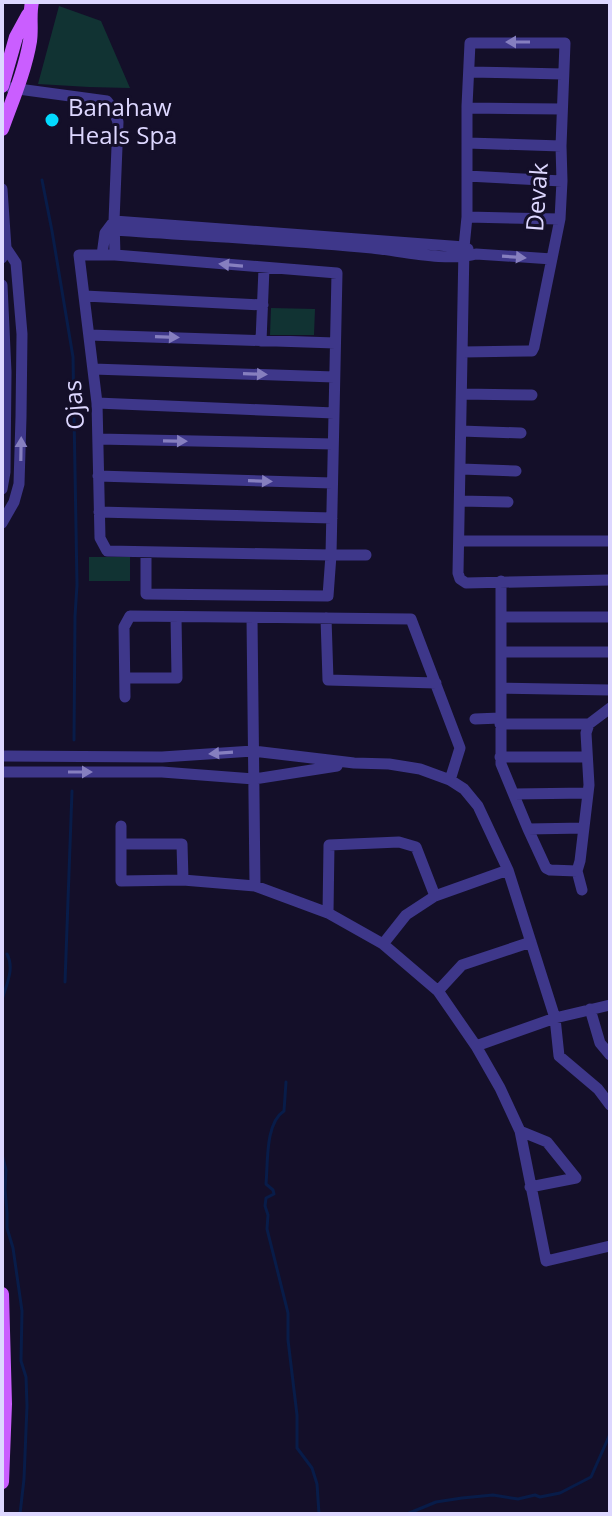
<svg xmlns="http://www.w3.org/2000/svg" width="612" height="1516" font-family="'Open Sans',sans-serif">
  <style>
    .green { fill: #133 }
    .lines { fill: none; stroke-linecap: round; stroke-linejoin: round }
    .stream { stroke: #081c49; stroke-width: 3 }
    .minor { stroke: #3e378a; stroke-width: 11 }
    .major { stroke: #ca5eff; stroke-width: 14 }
    .oneway { fill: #867fbf }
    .poi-dot { fill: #03daff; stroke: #140f29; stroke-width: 3 }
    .labels { text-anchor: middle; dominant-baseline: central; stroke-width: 6; stroke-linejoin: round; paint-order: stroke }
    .poi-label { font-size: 24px; fill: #ddd7ff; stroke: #140f29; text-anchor: start }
    .street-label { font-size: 24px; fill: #ddd7ff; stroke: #140f29 }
  </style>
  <rect width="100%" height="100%" fill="#140f29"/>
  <path class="green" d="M59,6L101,21L130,88L89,87L38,84Z
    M271,308L315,309L314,335H270Z
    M89,557H130V581H89Z"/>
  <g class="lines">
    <path class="stream" d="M42,180L52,231L73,357L77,585L75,616L74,740
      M65,982L72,791
      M2,1000C6,985 15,969 7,954
      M286,1082L284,1111C265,1123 268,1163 266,1184L273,1190L274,1194L266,1198L265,1206L268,1215L267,1229L288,1313V1340L297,1415V1448L312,1468L317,1484L319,1514
      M2,1154L6,1170L5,1189L7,1213V1228L13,1248L22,1311L21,1361L26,1377L27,1406L24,1479L20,1514
      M407,1514L436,1502L462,1498L493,1495L518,1499L535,1495L540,1497L560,1493L591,1477L610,1434"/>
    <path class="minor" d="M469,72L563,74
      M11,88L107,101L113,109L118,122L114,221L115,255
      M467,108L562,109
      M467,143L561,146
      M467,176L562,181
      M2,189L6,248L2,258
      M467,217L560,219
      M114,230C200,236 286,240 372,248C401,251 449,262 476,254L552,259
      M102,255L105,233L114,221L451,246L464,247L468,249
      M2,285L6,372L5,472L2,489
      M85,296L263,305
      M89,335L335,343
      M261,341L264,268
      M463,352L528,351H532L534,347L560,219L562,181L561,146L565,43H470L467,106V217L464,247L458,573L460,579L466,583L610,580
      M93,369L334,377
      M462,394L532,395
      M97,403L334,413
      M461,431L521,433
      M98,439L333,444
      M461,469L516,471
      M98,476L332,483
      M460,501L508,502
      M99,512L332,518
      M2,523L14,502L19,484L21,417L22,334L16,263L6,248
      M459,541H610
      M146,552V594L328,596L331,555L337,273L115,255H79L97,403L100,538L107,551L331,555H366
      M501,581V764L528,829L546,868L550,870L577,871L580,861L589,785L586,733L589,724L610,708
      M501,617H610
      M252,618L255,886
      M326,618L328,680L436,683
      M501,652H610
      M125,678H177L176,617
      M501,688L610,690
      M125,697L124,627L130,616L411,619L460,748L450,780
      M475,719L500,718
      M500,724H589
      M2,756L162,757L253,751L354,763L389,764L420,769L450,780L464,789L478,806L508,870L555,1018L559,1056L598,1089L610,1105
      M500,757H587
      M2,772H162L254,779L337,766
      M514,794L588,793
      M121,826V881L183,880L255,886L328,913L383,944L438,991L476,1046L500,1088L520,1131L546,1261L610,1246
      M528,829L584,828
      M121,844H182L183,880
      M577,871L582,890
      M328,913L329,845L399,842L416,847L435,896
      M383,944L406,915L435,896L508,870
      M438,991L462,965L531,942
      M590,1009L600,1043L610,1055
      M476,1046L555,1018L610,1005
      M520,1131L547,1142L576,1178L530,1187"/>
    <path class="major" d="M2,86L16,37L28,15
      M2,129C12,101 25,71 30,41C32,28 29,15 32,2
      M2,1294L5,1404L2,1482"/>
  </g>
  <defs><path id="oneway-solid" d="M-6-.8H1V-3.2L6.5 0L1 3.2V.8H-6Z" transform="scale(2)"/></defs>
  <g class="oneway">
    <use href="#oneway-solid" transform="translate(518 42) rotate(-180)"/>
    <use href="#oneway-solid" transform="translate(514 257) rotate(4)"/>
    <use href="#oneway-solid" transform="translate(231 265) rotate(-175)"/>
    <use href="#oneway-solid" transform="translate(167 337) rotate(2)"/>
    <use href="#oneway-solid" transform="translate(255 374) rotate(2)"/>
    <use href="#oneway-solid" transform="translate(175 441) rotate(1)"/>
    <use href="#oneway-solid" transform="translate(21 449) rotate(-89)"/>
    <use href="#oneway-solid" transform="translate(260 481) rotate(2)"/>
    <use href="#oneway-solid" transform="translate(221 753) rotate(176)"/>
    <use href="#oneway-solid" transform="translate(80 772)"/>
  </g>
  <circle class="poi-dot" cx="52" cy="120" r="8"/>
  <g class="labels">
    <g class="poi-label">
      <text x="68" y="106">Banahaw<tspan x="68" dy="28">Heals Spa</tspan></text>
    </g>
    <g class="street-label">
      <text transform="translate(536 197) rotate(-86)">Devak</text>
      <text transform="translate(73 405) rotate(-94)">Ojas</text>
    </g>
  </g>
  <rect width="612" height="1516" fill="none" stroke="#ddd7ff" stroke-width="8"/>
</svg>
